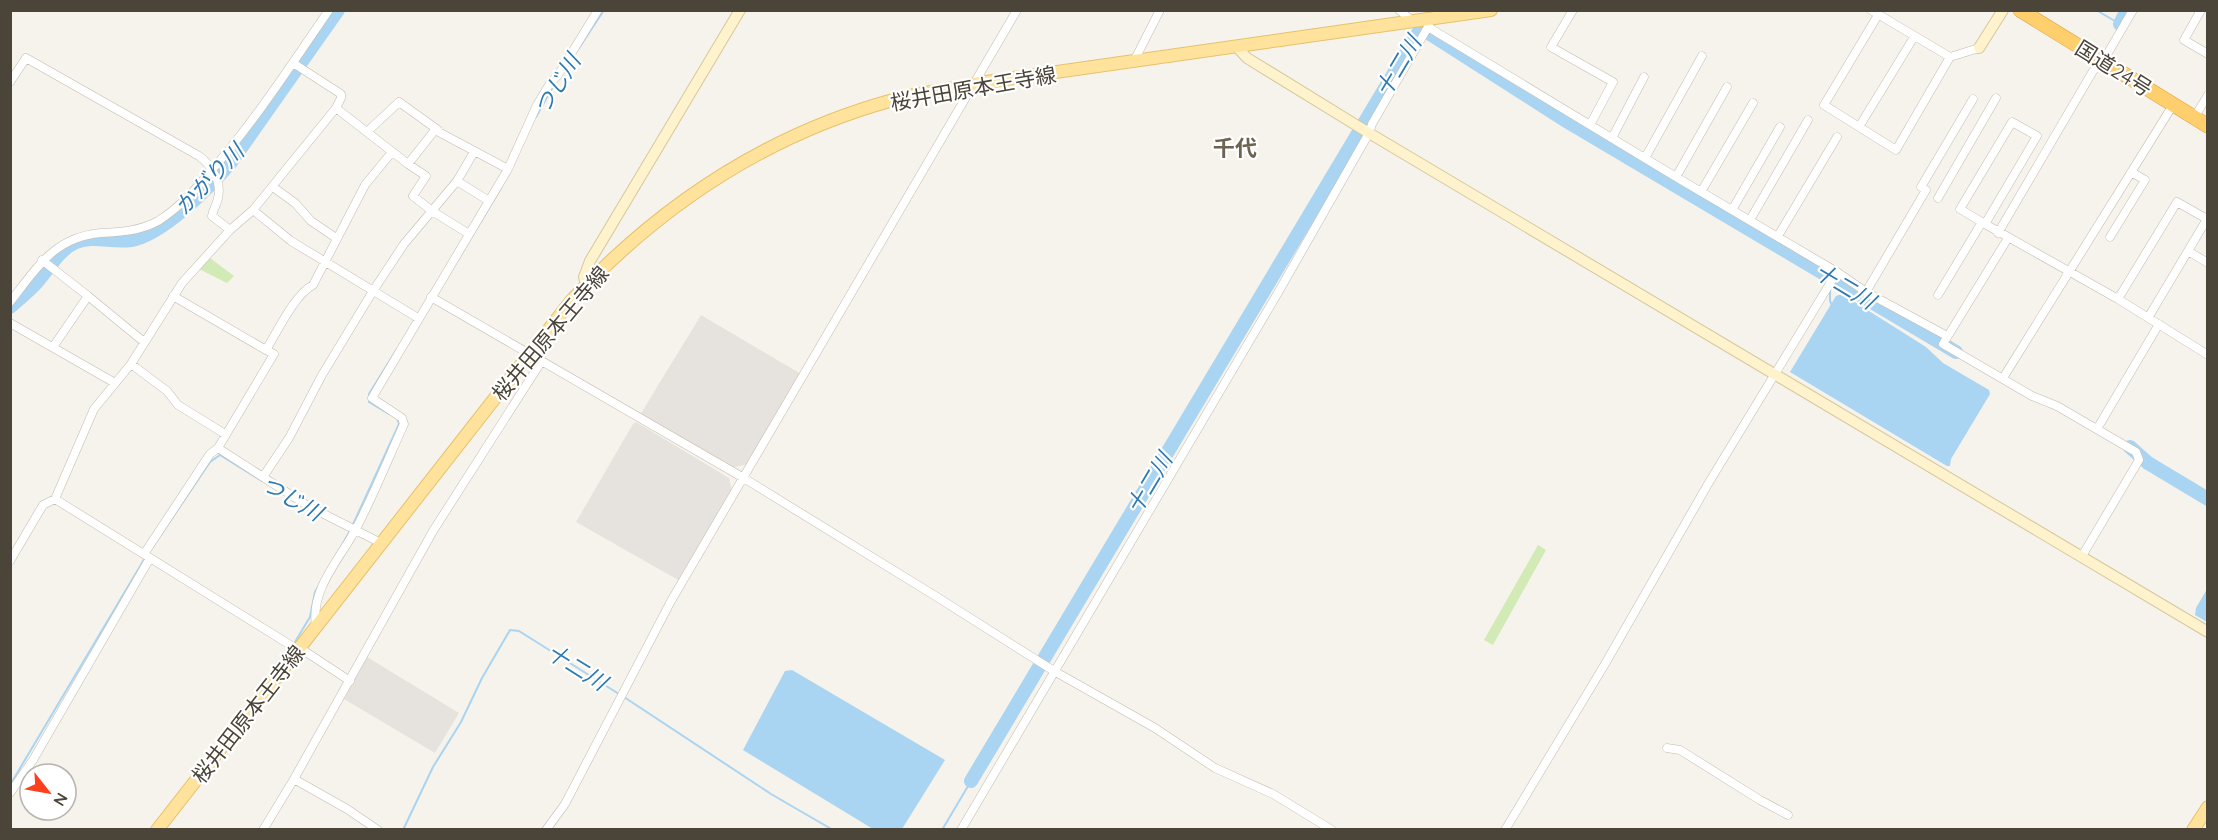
<svg xmlns="http://www.w3.org/2000/svg" width="2218" height="840" font-family="Quicksand,'Noto Sans JP',sans-serif">
  <style>
    .industrial { fill: #e6e2dd }
    .green { fill: #d2eab5 }
    .water { fill: #a9d4f2 }
    .lines { fill: none; stroke-linecap: round; stroke-linejoin: round }
    .stream { stroke: #a9d4f2; stroke-width: 2 }
    .river { stroke: #a9d4f2; stroke-width: 14 }
    .street-casing { stroke: #c2bbae; stroke-width: 9 }
    .secondary-casing { stroke: #d6c79b; stroke-width: 12 }
    .primary-casing { stroke: #e6c16a; stroke-width: 14 }
    .highway-casing { stroke: #e0a43c; stroke-width: 15 }
    .street { stroke: #fff; stroke-width: 8 }
    .secondary { stroke: #fff3cd; stroke-width: 10 }
    .primary { stroke: #ffe39c; stroke-width: 12 }
    .highway { stroke: #ffcf6e; stroke-width: 14 }
    .labels { text-anchor: middle; dominant-baseline: central; stroke-width: 4.5; stroke-linejoin: round; paint-order: stroke }
    .street-label { font-size: 21px; fill: #4b4439; stroke: #fff }
    .water-label { font-size: 22px; font-style: italic; fill: #2e7ab2; stroke: #fff }
    .neighbourhood-label { font-size: 22px; font-weight: bold; fill: #6e6250; stroke: #fff }
  </style>
  <rect width="100%" height="100%" fill="#f6f3ec"/>
  <path class="industrial" d="M701,315L801,374L748,464L731,468L640,415Z
    M636,422L729,478L732,491L680,581L576,522L633,424Z
    M367,657L459,713L435,753L344,699Z"/>
  <path class="green" d="M210,258L234,276L227,283L199,269Z
    M1538,545L1546,550L1493,645L1484,640Z"/>
  <path class="water" d="M1842,294L1926,347L1943,363L1989,390L1990,394L1951,459L1950,466H1947L1790,372L1836,296Z
    M2207,589V622L2195,615L2196,608Z
    M792,670L945,760L902,829H873L743,750L785,671Z"/>
  <g class="lines">
    <path class="stream" d="M2096,10L2120,24
      M579,48L604,10
      M536,117L555,83
      M447,278L501,188
      M1830,289V301L1833,307
      M389,414L369,402V394L397,349
      M152,548L210,462L220,455L262,481
      M295,642L310,617L315,592L350,531L399,424L397,418
      M624,697L771,794L833,830
      M10,785L145,558
      M403,830L433,767L461,722L482,678L510,630L519,631L619,694
      M942,830L971,781"/>
    <path class="river" d="M2120,24L2127,10
      M10,307C19,299 29,291 37,282C49,269 59,249 76,242C94,235 113,243 131,240C162,235 211,186 231,162L338,10
      M2130,447L2148,463L2208,499
      M971,781L1421,28L1568,122L1956,352"/>
    <defs>
      <path id="street" d="M1399,10L1414,22
        M1573,10L1551,47L1613,82L1590,125
        M1871,10L1950,57L1979,48
        M2201,10L2184,40L2208,54
        M1878,15L1824,105L1896,150L1950,57
        M1428,27L1676,177L1837,272L1866,292L1947,336
        M1134,61L1160,10
        M10,82L26,58L199,156C211,165 222,181 218,198C217,204 213,210 212,216L230,230
        M336,108L408,164L435,130L508,169
        M2194,118L2208,95
        M2012,122L2037,136L1985,224L1960,209Z
        M1859,127L1914,37
        M368,131L399,102L438,130
        M1612,138L1644,77
        M1645,158L1702,56
        M408,164L426,176L413,196L432,211L469,234
        M1676,177L1727,87
        M457,181L489,201
        M273,187L295,203L311,221L336,238
        M1921,187L1973,99
        M1701,192L1753,103
        M1938,198L1996,98
        M253,210L291,241L418,318
        M1732,210L1780,127
        M1750,220L1808,120
        M1985,224L2118,299L2208,355
        M1998,233L2093,71L2105,58L2133,10
        M1778,236L1837,137
        M2110,237L2145,180L2131,172
        M2008,238L1943,344L2032,396L2057,406L2136,452L2139,460L2082,556
        M2188,251L2208,263
        M42,260L88,296
        M1866,292L1926,190
        M1938,295L1982,222
        M173,296L266,350
        M431,297L742,477L937,597L1054,671L1155,728L1215,768L1273,794L1332,830
        M2118,299L2177,202L2207,219L2148,318
        M10,302C37,268 54,237 101,233C121,232 140,231 158,221C179,208 195,190 211,171C255,121 291,65 329,10
        M10,323L115,383
        M53,347L88,296L144,342
        M131,364L167,391L178,405L225,434
        M2003,378L2173,105
        M2097,429L2159,324
        M218,448L308,506L381,543
        M263,477L289,438L322,375L373,291L404,244L457,181L474,152
        M55,499L295,648L303,650L350,681
        M144,554L210,454L218,448L274,354L266,350C277,332 295,294 313,285L365,185L392,152
        M10,561L43,505L55,499L94,409L131,364L182,283L230,230L253,210L336,108L341,98V94L293,63
        M316,626C310,588 342,557 358,525C375,492 389,457 404,424L402,418L372,398L508,169L537,105L549,85L558,75L598,10
        M1667,748L1680,750L1760,800L1788,815
        M294,779L347,809L378,830
        M10,793L33,760L150,558
        M263,830L294,779L433,531L541,362
        M546,830L565,804L671,601L1017,10
        M961,830L1279,291L1369,133L1372,124L1428,27L1430,20
        M1505,830L1605,664L1708,484L1837,272"/>
      <path id="secondary" d="M1237,47L1247,58L1369,133L2208,632
        M1979,48L2003,10
        M586,285L584,277L590,261L740,10"/>
      <path id="primary" d="M157,830L571,301C660,205 766,135 893,100C921,92 950,90 979,83L1491,10
        M2193,830L2208,807"/>
      <path id="highway" d="M2020,10L2208,126"/>
    </defs>
    <use href="#street" class="street-casing"/>
    <use href="#secondary" class="secondary-casing"/>
    <use href="#primary" class="primary-casing"/>
    <use href="#highway" class="highway-casing"/>
    <use href="#street" class="street"/>
    <use href="#secondary" class="secondary"/>
    <use href="#primary" class="primary"/>
    <use href="#highway" class="highway"/>
  </g>
  <g class="labels">
    <g class="street-label">
      <text transform="translate(2114 68) rotate(32)">国道24号</text>
      <text transform="translate(973 88) rotate(-10)">桜井田原本王寺線</text>
      <text transform="translate(550 333) rotate(-50)">桜井田原本王寺線</text>
      <text transform="translate(248 714) rotate(-52)">桜井田原本王寺線</text>
    </g>
    <g class="water-label">
      <text transform="translate(1398 66) rotate(-59)">十二川</text>
      <text transform="translate(557 84) rotate(-58)">つじ川</text>
      <text transform="translate(209 179) rotate(-46)">かがり川</text>
      <text transform="translate(1845 286) rotate(31)">十二川</text>
      <text transform="translate(1149 483) rotate(-59)">十二川</text>
      <text transform="translate(292 498) rotate(30)">つじ川</text>
      <text transform="translate(577 667) rotate(32)">十二川</text>
    </g>
    <g class="neighbourhood-label">
      <text x="1235" y="148">千代</text>
    </g>
  </g>
  <rect width="2218" height="840" fill="none" stroke="#4b4439" stroke-width="24"/>
  <g transform="translate(48 792) rotate(121)"><circle r="28" fill="#ffffff" stroke="#b7b4b0" stroke-width="1.5"/>
  <path d="M0-4.5L10 22L0 15L-10 22Z" fill="#fc3f1d"/>
  <text y="-9" font-size="16" font-weight="bold" text-anchor="middle" fill="#4b4439">N</text>
  </g>
</svg>
